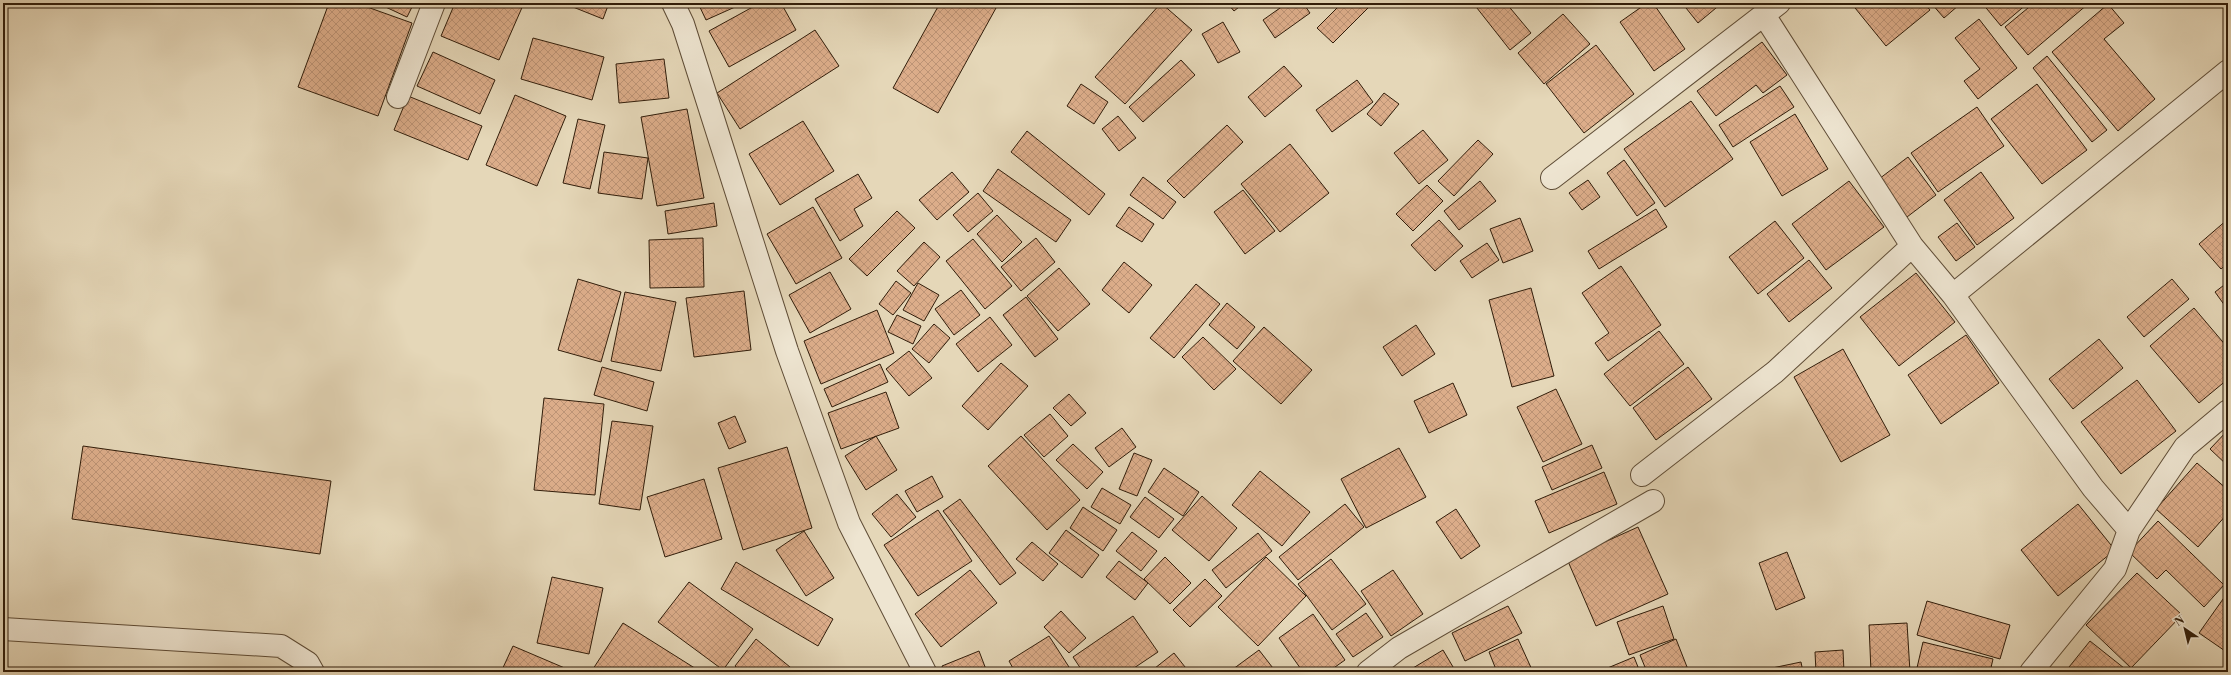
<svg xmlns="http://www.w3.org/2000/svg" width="2231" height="675" font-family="'Libre Bodoni',serif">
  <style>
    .building { fill: url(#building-cross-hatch); stroke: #311d0a }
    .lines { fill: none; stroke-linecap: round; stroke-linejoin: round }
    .street-casing { stroke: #5e4c36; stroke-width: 24 }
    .street { stroke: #eee5d1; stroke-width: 22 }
  </style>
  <defs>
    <pattern id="building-cross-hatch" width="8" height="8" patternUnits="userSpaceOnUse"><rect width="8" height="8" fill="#dcad8a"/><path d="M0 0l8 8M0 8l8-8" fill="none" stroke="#bd9476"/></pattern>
  </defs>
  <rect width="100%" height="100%" fill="#e5d7b8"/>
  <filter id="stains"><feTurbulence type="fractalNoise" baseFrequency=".005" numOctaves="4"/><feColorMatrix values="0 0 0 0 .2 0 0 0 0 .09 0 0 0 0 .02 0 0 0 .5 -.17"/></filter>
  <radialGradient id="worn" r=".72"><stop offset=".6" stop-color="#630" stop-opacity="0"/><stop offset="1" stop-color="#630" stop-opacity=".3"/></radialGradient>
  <path class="building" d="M329,3H356L412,23L378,116L298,87Z
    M377,3H414L407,17Z
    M455,3H524L499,60L441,36Z
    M563,3H609L603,19Z
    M698,3H744L706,20Z
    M760,3H781L796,30L729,67L709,31Z
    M940,3H986L996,8L938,113L893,88Z
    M1161,3L1192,30L1125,104L1095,77Z
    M1227,3H1244L1234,11Z
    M1276,3H1303L1310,13L1275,38L1263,20L1280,8Z
    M1342,3H1373L1333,43L1317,28Z
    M1473,3H1506L1531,33L1510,50Z
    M1647,3H1653L1685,49L1654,71L1620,22Z
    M1682,3H1722L1698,23Z
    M1851,3H1924L1930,10L1886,46Z
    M1931,3H1958L1959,5L1944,18Z
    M1982,3H2028L2001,26Z
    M2034,3H2087L2088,4L2028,55L2005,27Z
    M2108,4L2124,23L2104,39L2155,99L2118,131L2052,52Z
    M1563,14L1590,44L1544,84L1518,53Z
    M1979,19L2017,68L1978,99L1964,81L1980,69L1955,38Z
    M1223,22L1240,52L1218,63L1202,34Z
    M815,30L839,66L740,129L717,93Z
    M533,38L604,57L592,100L521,79Z
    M1762,42L1787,75L1763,93L1756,85L1716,116L1697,91Z
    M1596,45L1634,94L1584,133L1546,84Z
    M433,52L495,80L480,114L417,86Z
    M2047,56L2107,130L2092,142L2033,68Z
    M664,59L669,98L619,103L616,64Z
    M1181,60L1195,75L1143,122L1129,107Z
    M1284,66L1302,86L1265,117L1248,97Z
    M1357,80L1373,102L1332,132L1316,110Z
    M1081,84L1108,102L1094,124L1067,106Z
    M2037,84L2087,150L2042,184L1991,119Z
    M1780,86L1794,107L1733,147L1719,125Z
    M1384,93L1399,104L1381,126L1367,114Z
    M515,95L566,116L537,186L486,165Z
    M408,96L482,126L468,160L394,130Z
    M1691,101L1733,159L1665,207L1624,149Z
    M1977,107L2004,146L1938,192L1911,153Z
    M687,109L704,198L657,206L641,117Z
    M1795,114L1828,169L1782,196L1750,142Z
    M1118,116L1136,138L1119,151L1102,129Z
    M578,119L605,125L590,189L563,183Z
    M803,121L834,171L780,205L749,154Z
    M1227,125L1243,142L1184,198L1167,181Z
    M1423,130L1448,160L1419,184L1394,153Z
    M1027,131L1105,194L1089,215L1011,152Z
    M1478,140L1493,154L1454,196L1438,181Z
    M1290,144L1329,193L1280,232L1241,184Z
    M604,152L648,158L642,199L598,193Z
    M1908,157L1936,195L1903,220L1875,182Z
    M1624,160L1655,203L1637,216L1607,173Z
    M998,169L1071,220L1056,242L983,191Z
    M952,172L969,192L937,220L919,200Z
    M1981,172L2014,218L1977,245L1944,200Z
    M858,174L872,198L854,209L863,226L840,241L815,199Z
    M1143,177L1176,202L1163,219L1130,195Z
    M1588,180L1600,197L1582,210L1569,193Z
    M1480,181L1496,201L1459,230L1444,211Z
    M1849,181L1884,227L1826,270L1792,224Z
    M1427,185L1443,201L1413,231L1396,214Z
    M1243,190L1275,231L1245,254L1214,212Z
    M978,193L993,211L968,232L953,215Z
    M714,203L717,226L668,234L665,211Z
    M813,207L842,258L796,284L767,234Z
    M1129,207L1154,224L1142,242L1116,226Z
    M1656,209L1667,227L1599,269L1588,251Z
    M897,211L915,228L867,276L849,259Z
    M997,215L1022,242L1002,262L977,234Z
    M1520,218L1533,251L1503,263L1490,229Z
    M2228,219V263L2221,269L2199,244Z
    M1439,220L1463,246L1435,271L1411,245Z
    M1775,221L1804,258L1758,294L1729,257Z
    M1957,223L1975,247L1956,261L1938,237Z
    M703,238L704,287L650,288L649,240Z
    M1036,238L1055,262L1021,291L1001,267Z
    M973,239L1012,286L985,309L946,261Z
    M924,242L940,257L914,286L897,271Z
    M1487,243L1499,260L1472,278L1460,261Z
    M1809,260L1832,288L1789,322L1767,294Z
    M1124,262L1152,285L1129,313L1102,290Z
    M1621,266L1661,325L1608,361L1595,343L1609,333L1582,293Z
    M1059,268L1090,304L1058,331L1027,296Z
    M830,272L851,309L810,333L789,295Z
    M1916,273L1955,322L1899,366L1860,317Z
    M578,279L621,292L601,362L558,350Z
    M2172,279L2189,299L2144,337L2127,317Z
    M896,281L911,293L893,315L879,304Z
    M2228,282V310L2215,292Z
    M918,283L939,295L924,321L903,310Z
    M1196,284L1220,304L1174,358L1150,338Z
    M1531,288L1554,376L1512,387L1489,300Z
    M961,290L980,315L954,335L935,309Z
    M744,291L751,350L694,357L686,298Z
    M625,292L676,302L661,371L611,361Z
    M1026,297L1058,339L1035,357L1003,315Z
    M1227,303L1255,327L1237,349L1209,325Z
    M2194,308L2228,348V379L2199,403L2150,346Z
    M877,310L894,353L821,384L804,341Z
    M897,315L921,326L913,344L888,332Z
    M990,317L1012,345L978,372L956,344Z
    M934,324L950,338L929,363L912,349Z
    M1416,325L1435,354L1402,376L1383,347Z
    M1264,327L1312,370L1281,404L1233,361Z
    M1659,331L1684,364L1630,406L1604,374Z
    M1966,335L1999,383L1941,424L1908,375Z
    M1203,337L1236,369L1214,390L1182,357Z
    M2099,339L2123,368L2073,409L2049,379Z
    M1843,349L1890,435L1841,462L1794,377Z
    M909,351L932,378L909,396L886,369Z
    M1001,363L1028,386L988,430L962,406Z
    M880,364L888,382L832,407L824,389Z
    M602,367L654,382L647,411L594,395Z
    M1688,367L1712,399L1656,440L1633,408Z
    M2137,380L2176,431L2121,474L2081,422Z
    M1453,383L1467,415L1429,433L1414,401Z
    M1556,389L1582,444L1543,462L1517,407Z
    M886,392L899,428L841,449L828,413Z
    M1069,394L1086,413L1071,426L1053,408Z
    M544,398L604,404L595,495L534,490Z
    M1050,414L1068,436L1044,457L1024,435Z
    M735,416L746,442L729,449L718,423Z
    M612,421L653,426L640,510L599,504Z
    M1122,428L1136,447L1109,467L1095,448Z
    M2228,430V466L2210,449Z
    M876,436L897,470L866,490L845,456Z
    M1021,436L1080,500L1047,530L988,466Z
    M1073,444L1103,472L1087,489L1056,460Z
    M1592,445L1602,468L1552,490L1542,467Z
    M83,446L331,481L320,554L72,519Z
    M787,447L812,528L743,550L718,468Z
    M1399,448L1426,497L1366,528L1341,479Z
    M1134,453L1152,460L1137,496L1119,489Z
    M2197,463L2228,490V513L2198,547L2156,509Z
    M1164,468L1199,492L1183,516L1148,492Z
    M1260,471L1310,512L1282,546L1232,505Z
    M1604,472L1617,504L1549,533L1535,501Z
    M932,476L943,497L917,512L905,491Z
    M704,479L722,539L665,557L647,497Z
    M1102,488L1131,505L1120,524L1091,507Z
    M897,494L916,517L891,537L872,514Z
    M1202,496L1237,528L1209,561L1172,530Z
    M1145,497L1174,519L1159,538L1130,517Z
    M960,499L1016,573L1000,585L943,511Z
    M1345,504L1364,527L1298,580L1279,557Z
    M2078,504L2115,550L2058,596L2021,550Z
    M1083,507L1117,530L1103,551L1070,528Z
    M1456,509L1480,546L1461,559L1436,522Z
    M938,510L972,561L918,596L884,545Z
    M2158,521L2224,585L2204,607L2166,570L2157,579L2129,552Z
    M1638,527L1668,594L1596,626L1567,559Z
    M1066,530L1099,555L1082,578L1049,553Z
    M804,531L834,578L806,596L776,550Z
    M1132,532L1157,551L1141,571L1116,551Z
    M1258,533L1272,551L1226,588L1212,570Z
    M1032,542L1058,564L1043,581L1016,559Z
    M1787,552L1805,598L1776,610L1759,563Z
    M1165,557L1191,583L1170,604L1144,579Z
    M1266,557L1306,596L1258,646L1218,607Z
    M1331,559L1366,604L1332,630L1298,584Z
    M1119,561L1148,583L1135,600L1106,577Z
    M736,562L833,619L818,646L721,589Z
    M970,570L997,603L941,647L915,614Z
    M1393,570L1423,614L1391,636L1361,591Z
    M2137,573L2182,615L2131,668L2086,625Z
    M552,577L603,588L589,654L537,643Z
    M1205,579L1222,596L1190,627L1173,610Z
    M689,582L753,629L723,670L658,622Z
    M2228,592V653L2199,633Z
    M1927,601L2010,625L2000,659L1917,635Z
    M1508,606L1522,633L1465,661L1452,633Z
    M1663,606L1674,639L1629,655L1617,622Z
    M1061,611L1086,638L1069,653L1044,627Z
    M1366,613L1383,637L1353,657L1336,634Z
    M1313,614L1345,660L1328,672H1303L1279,638Z
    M1133,616L1158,652L1128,672H1083L1073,657Z
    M623,623L701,672H591Z
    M1907,623L1910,672H1871L1869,625Z
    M1049,636L1069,667L1061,672H1015L1009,661Z
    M756,639L796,672H742L735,666Z
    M1518,639L1533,672H1497L1489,652Z
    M1676,639L1689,672H1647L1640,655Z
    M2090,641L2129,672H2065Z
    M1923,642L1993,659L1990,672H1916Z
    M513,646L567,669L566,672H501Z
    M1259,650L1276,672H1229Z
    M1443,650L1456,672H1415L1413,668Z
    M1843,650L1844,672H1816L1815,652Z
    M979,651L987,672H944L942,666Z
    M1174,653L1189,672H1150Z
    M1634,657L1640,672H1598Z
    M1801,662L1803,672H1753Z"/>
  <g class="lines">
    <defs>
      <path id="street" d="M673,3L683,24L787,351L849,523L925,672
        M1764,15L1912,246L1953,295L2093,488L2129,530L2115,569L2031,672
        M398,97L434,3
        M1552,178L1779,3
        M1953,295L2228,71
        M1642,475L1775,372L1912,246
        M2129,530L2185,447L2228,411
        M3,629L281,646L308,663L313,672
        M1368,672L1399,648L1653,501"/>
    </defs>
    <use href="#street" class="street-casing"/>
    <use href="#street" class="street"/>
  </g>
  <rect width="2231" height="675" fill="none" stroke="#e5d7b8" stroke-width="16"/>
  <rect x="4" y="4" width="2223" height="667" fill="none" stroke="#311d0a" stroke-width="2"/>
  <rect x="8" y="8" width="2215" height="659" fill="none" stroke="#311d0a"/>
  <g transform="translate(2185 629) rotate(325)" stroke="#eee5d1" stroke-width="3" paint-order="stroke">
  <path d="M0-3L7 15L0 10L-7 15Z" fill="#311d0a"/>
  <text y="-6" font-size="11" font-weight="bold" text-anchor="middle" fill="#311d0a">N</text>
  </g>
  <rect width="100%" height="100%" filter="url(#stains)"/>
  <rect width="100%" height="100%" fill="url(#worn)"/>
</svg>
